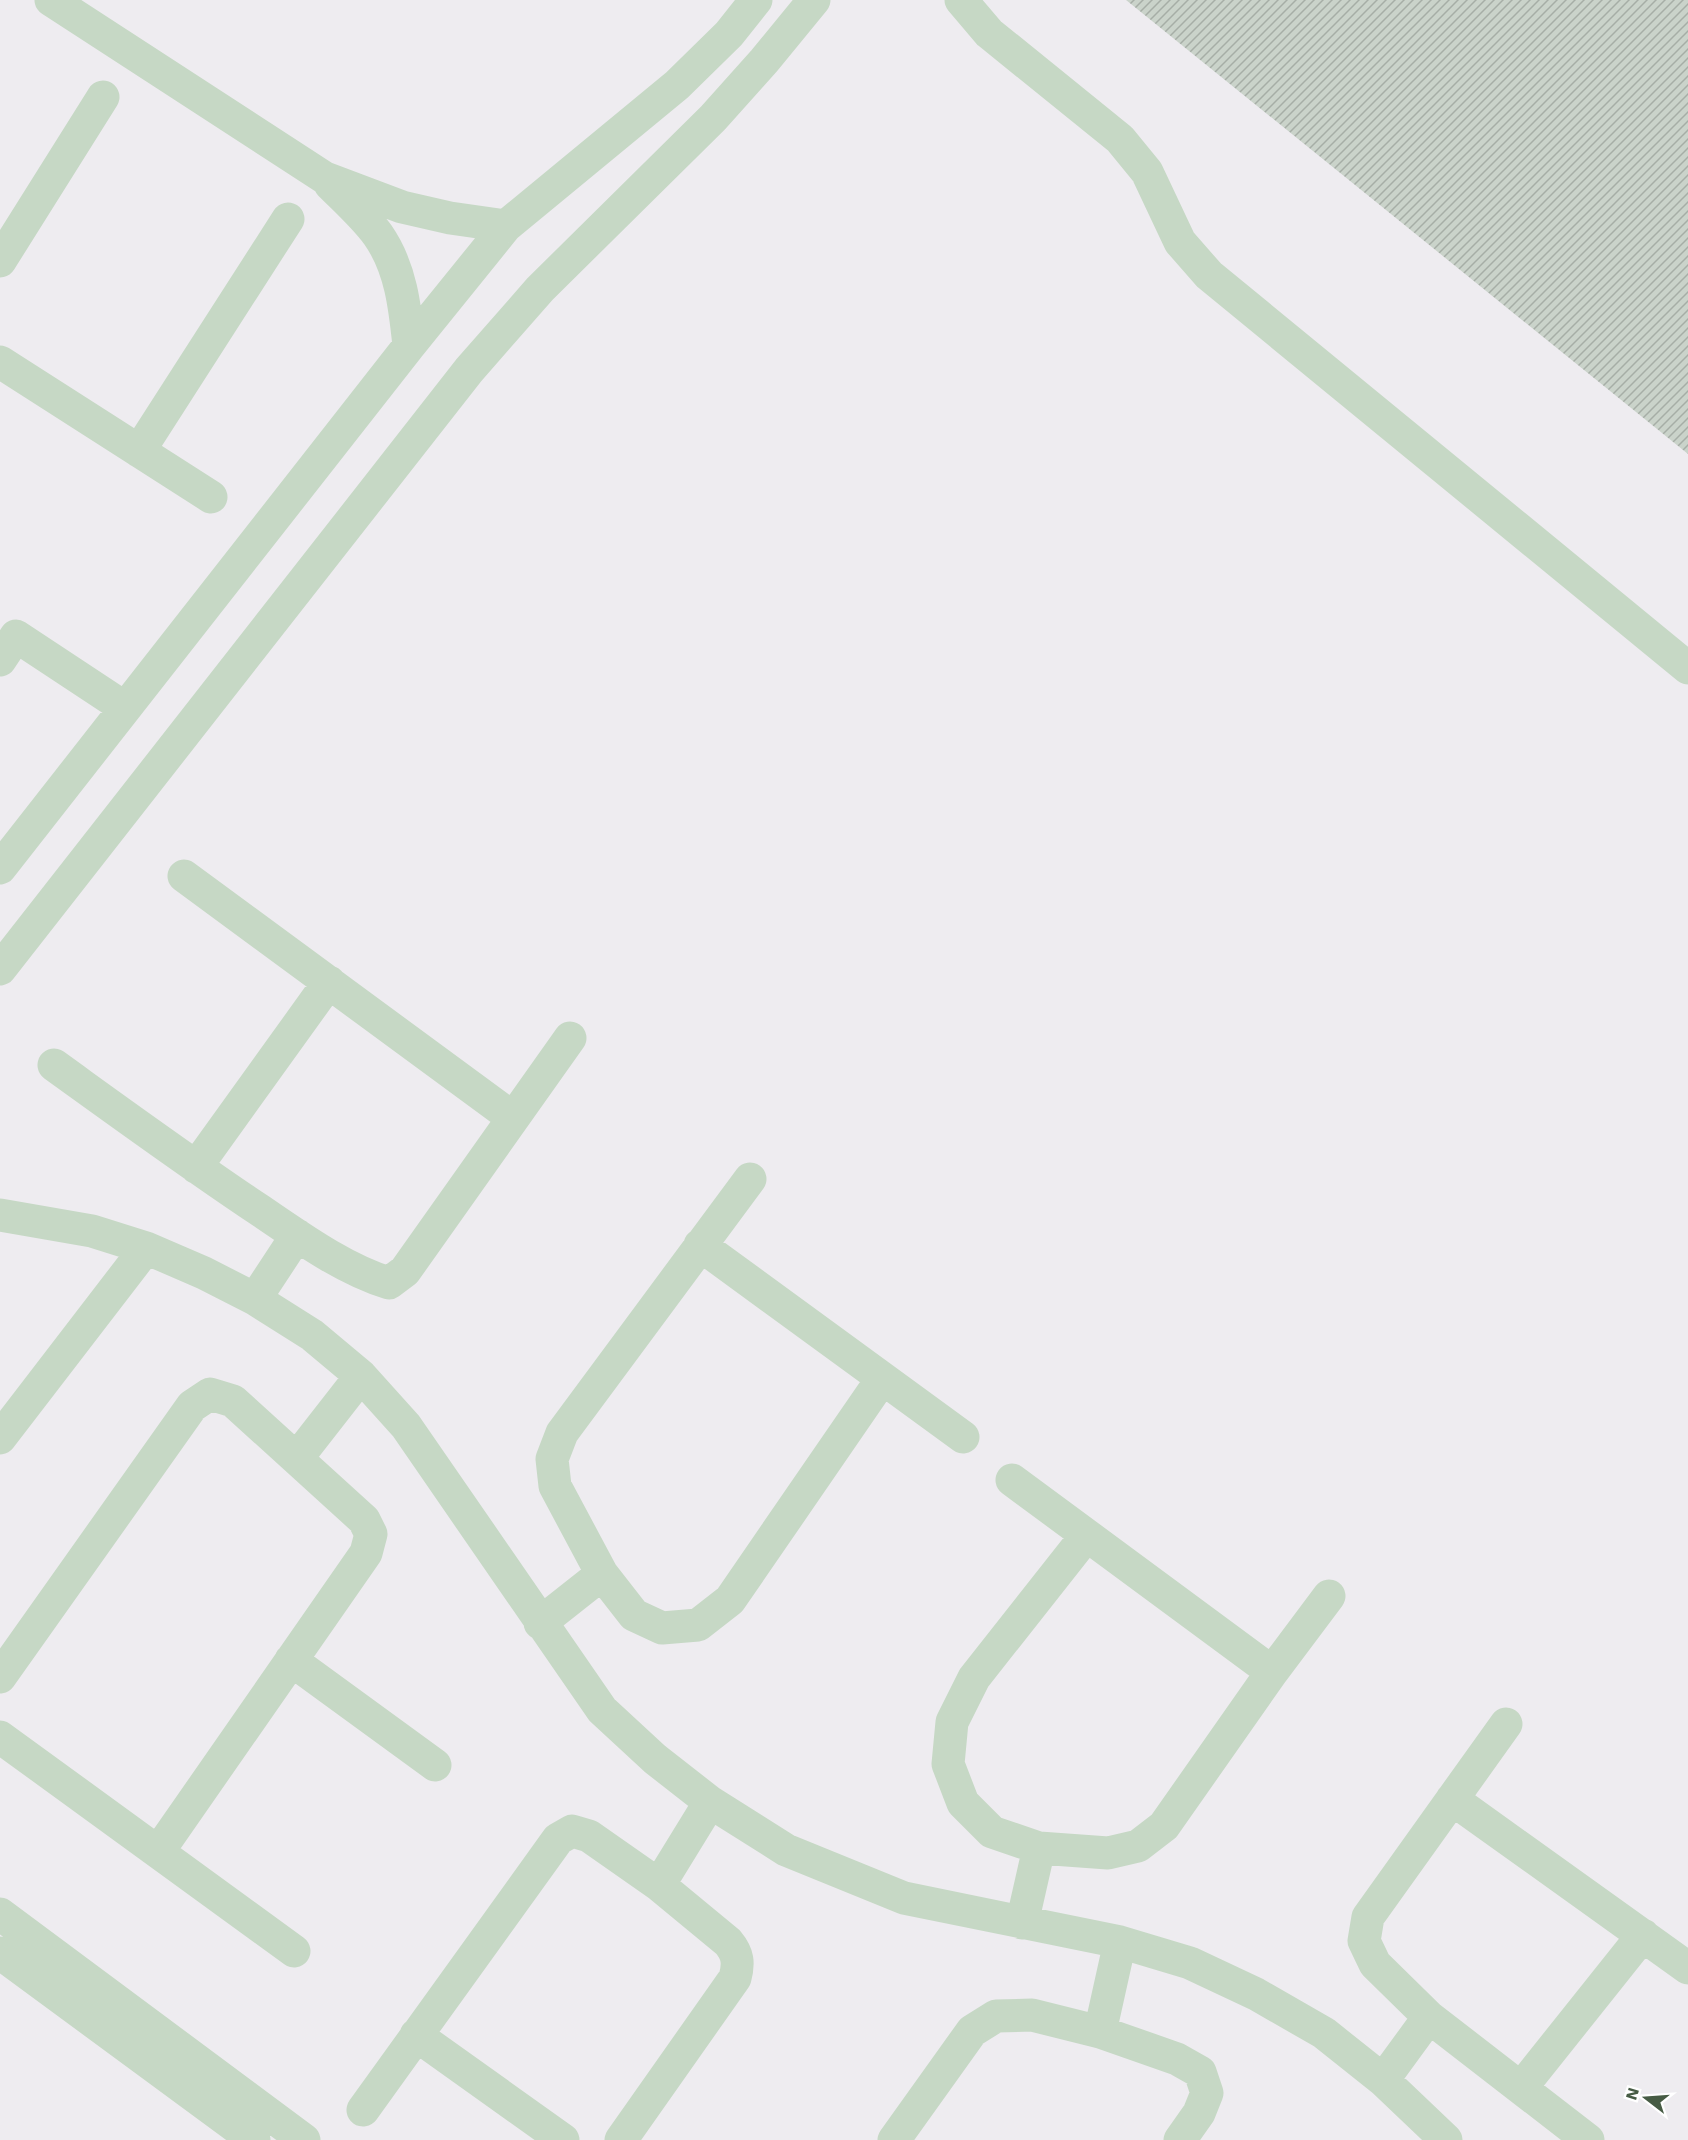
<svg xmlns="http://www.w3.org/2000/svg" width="1688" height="2140" font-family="'Work Sans',sans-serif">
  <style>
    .building { fill: url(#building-hatch) }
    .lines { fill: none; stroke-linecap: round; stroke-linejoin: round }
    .minor { stroke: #c6d8c5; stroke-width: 33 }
  </style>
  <defs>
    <pattern id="building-hatch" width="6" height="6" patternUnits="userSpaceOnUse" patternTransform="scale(1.5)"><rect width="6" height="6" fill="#cad3ca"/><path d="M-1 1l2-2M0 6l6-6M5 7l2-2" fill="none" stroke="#a6aea6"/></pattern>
  </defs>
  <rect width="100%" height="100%" fill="#eeecf0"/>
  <path class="building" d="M1126,0H1688V454Z"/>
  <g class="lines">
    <path class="minor" d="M51,0L325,178L402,207L450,218L506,226
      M961,0L989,33L1120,139L1147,172L1180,242L1209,275L1688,668
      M330,184C346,200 365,217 378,235C401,268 405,307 409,346
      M0,261L103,97
      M0,362L211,497
      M139,451L288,219
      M0,660L16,636L125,708
      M0,868L409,346L506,226L677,85L729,34L756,0
      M184,876L513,1118
      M0,969L469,370L540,289L713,118L764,61L814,0
      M54,1065C122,1114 189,1163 258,1209C298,1236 343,1269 389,1283L405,1271L570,1038
      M196,1167L329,982
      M750,1179L562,1433L552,1459L555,1486L602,1574L634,1615L662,1628L698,1625L730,1600L882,1379
      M0,1215L92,1231L146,1248L204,1273L255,1299L312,1335L361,1376L406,1426L602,1710L655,1759L710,1802L786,1850L904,1898L1120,1942L1190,1963L1256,1994L1324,2033L1383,2080L1446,2140
      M700,1245L963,1437
      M255,1299L297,1235
      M0,1438L146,1248
      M297,1458L361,1376
      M1012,1480L1272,1672
      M1086,1536L974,1678L952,1722L948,1764L963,1803L992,1832L1039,1848L1108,1853L1138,1846L1164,1826L1272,1672L1329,1596
      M540,1623L602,1574
      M291,1660L435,1765
      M0,1677L192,1406L210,1394L233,1401L364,1520L371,1534L366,1553L158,1852
      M1506,1724L1368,1917L1364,1941L1375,1964L1429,2017L1588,2140
      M0,1737L294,1951
      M1452,1799L1688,1968
      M659,1885L710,1802
      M0,1914L304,2140
      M1022,1923L1039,1848
      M0,1953L254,2140
      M1100,2032L1120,1942
      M416,2035L563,2140
      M1383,2080L1429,2017
      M1521,2088L1643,1935
      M363,2110L558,1839L572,1831L589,1836L659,1885L728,1942C738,1954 739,1963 735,1978L621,2140
      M894,2140L972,2031L996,2016L1032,2015L1100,2032L1177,2059L1200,2072L1207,2093L1199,2113L1180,2140"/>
  </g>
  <g transform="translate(1646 2098) rotate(287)" stroke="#ffffff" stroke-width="4.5" paint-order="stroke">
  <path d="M0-4.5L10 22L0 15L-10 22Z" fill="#465b44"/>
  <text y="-9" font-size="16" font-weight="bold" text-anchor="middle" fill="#465b44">N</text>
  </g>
</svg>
